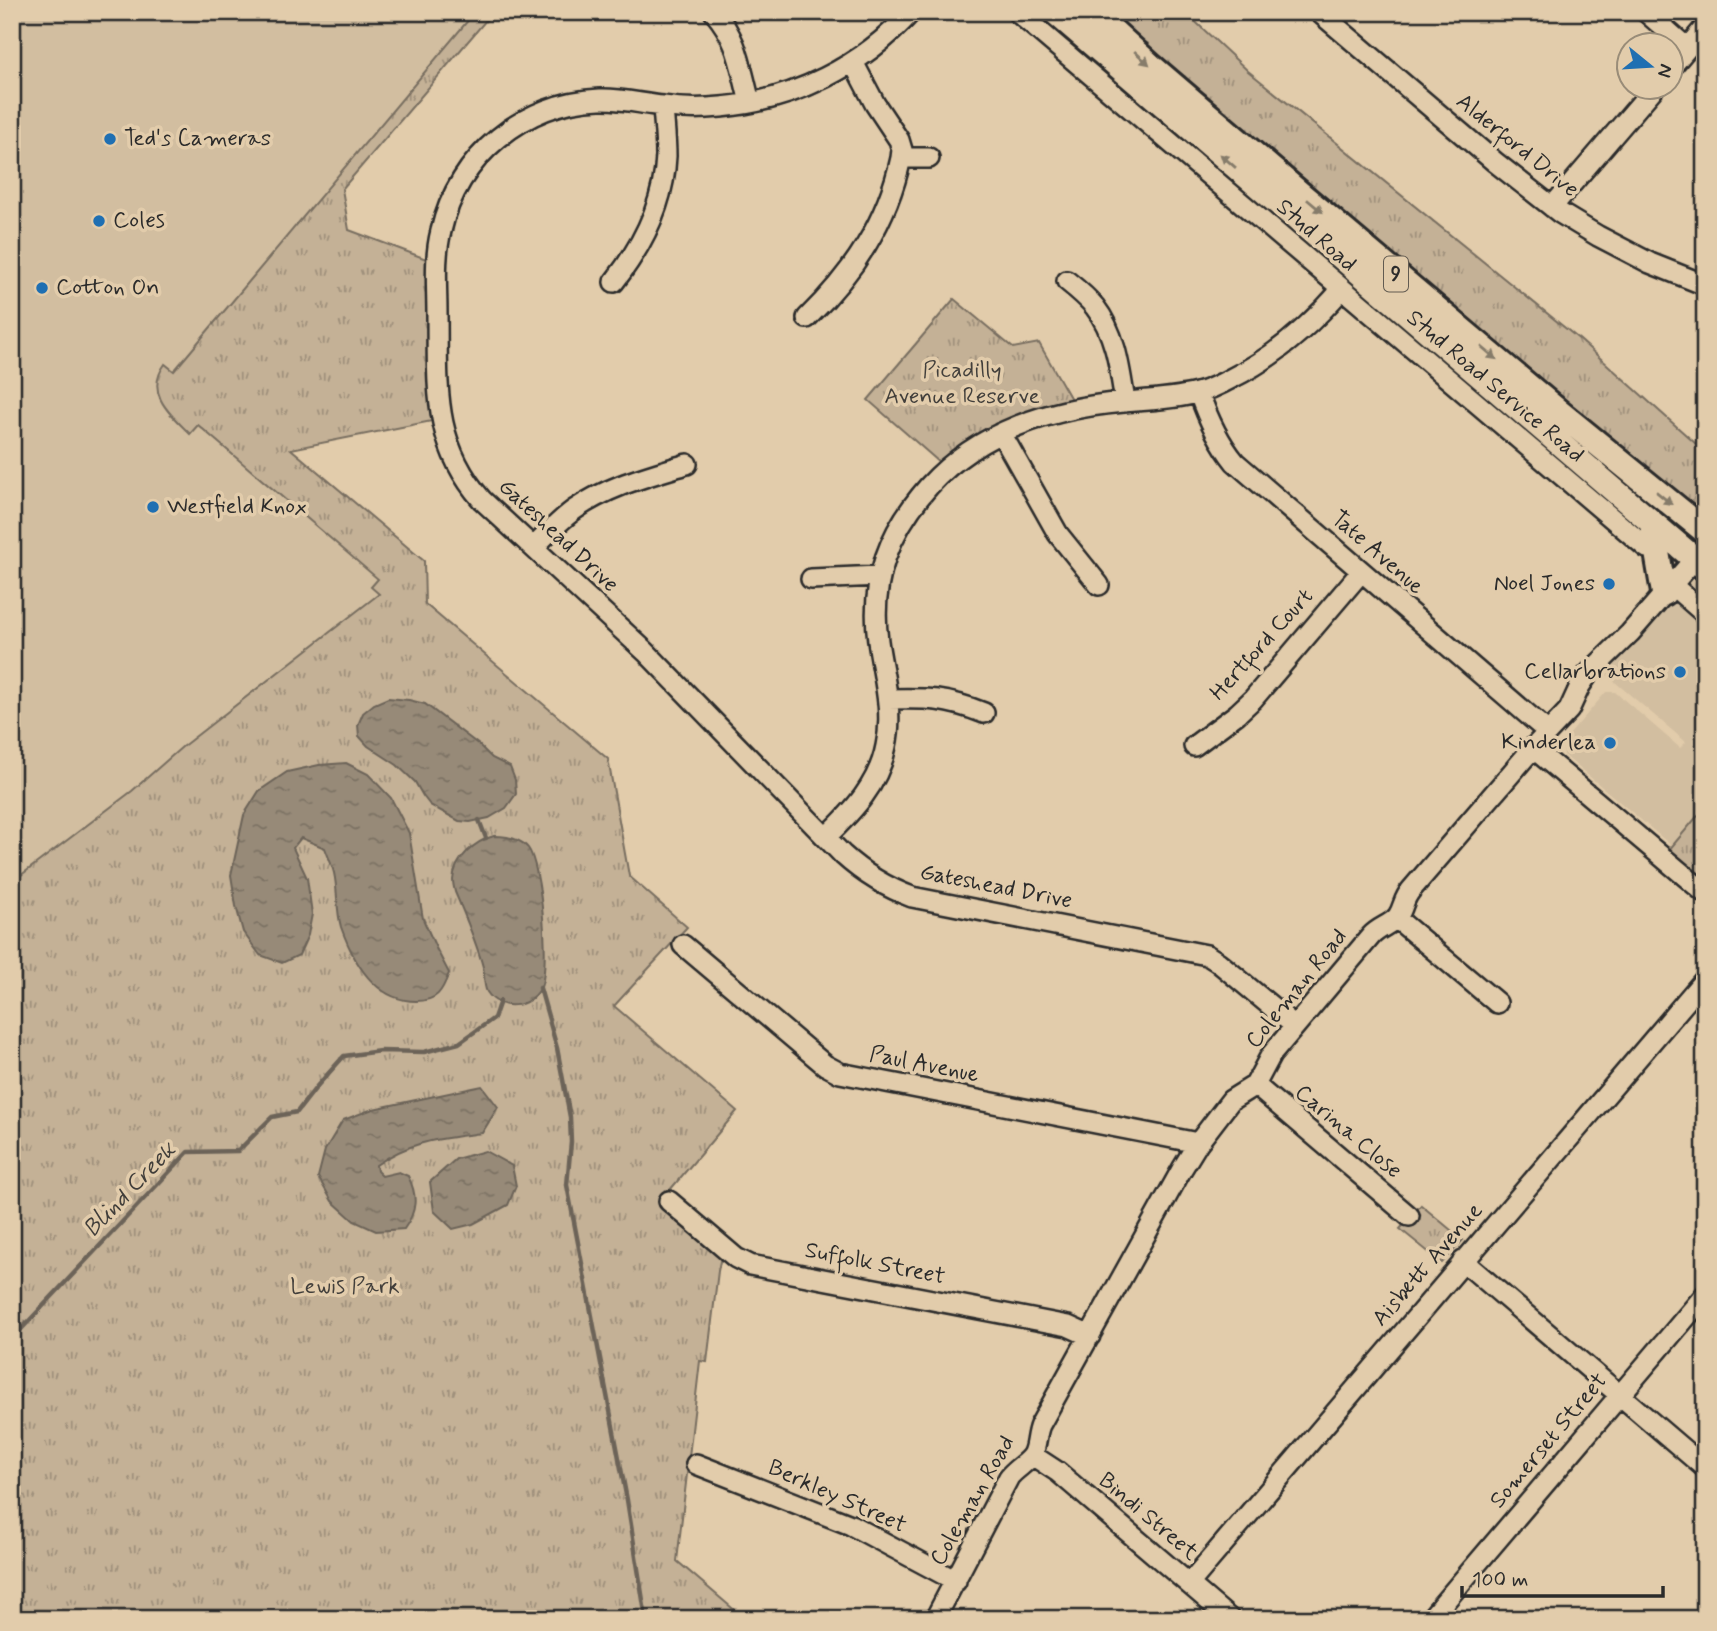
<svg xmlns="http://www.w3.org/2000/svg" width="1717" height="1631" font-family="Mynerve,sans-serif">
  <style>
    .built { fill: #d2bea0 }
    .park { fill: url(#park-tufts); stroke: #786e60; stroke-width: 2 }
    .water { fill: url(#water-ripples); stroke: #6c6459; stroke-width: 2 }
    .lines { fill: none; stroke-linecap: round; stroke-linejoin: round }
    .stream { stroke: #6c6459; stroke-width: 4.5 }
    .minor-casing { stroke: #2b2b2b; stroke-width: 24 }
    .major-casing { stroke: #2b2b2b; stroke-width: 30 }
    .minor { stroke: #e2ccab; stroke-width: 19 }
    .major { stroke: #e2ccab; stroke-width: 24 }
    .oneway { fill: #867c6b }
    .poi-dot { fill: #1f6fb2; stroke: #e2ccab; stroke-width: 2.5 }
    .labels { text-anchor: middle; dominant-baseline: central; stroke-width: 7; stroke-linejoin: round; paint-order: stroke }
    .shield { fill: #e2ccab; stroke: #625b51; stroke-width: 2 }
    .shield-label { font-size: 21px; font-weight: bold; fill: #2b2b2b }
    .poi-label { font-size: 23px; fill: #2b2b2b; stroke: #e2ccab; text-anchor: start }
    .street-label { font-size: 23px; fill: #2b2b2b; stroke: #e2ccab }
    .park-label { font-size: 23px; fill: #423f3b; stroke: #e2ccab }
    .water-label { font-size: 24px; font-style: italic; fill: #413e3a; stroke: #e2ccab }
  </style>
  <defs>
    <pattern id="park-tufts" width="24" height="20" patternUnits="userSpaceOnUse" patternTransform="scale(1.75)"><rect width="24" height="20" fill="#c4b196"/><path d="M3 7l-1-3M5 7V3M7 7l1-3M15 17l-1-3M17 17v-4M19 17l1-3" fill="none" stroke="#9f907b"/></pattern>
    <pattern id="water-ripples" width="26" height="14" patternUnits="userSpaceOnUse" patternTransform="scale(1.75)"><rect width="26" height="14" fill="#978a78"/><path d="M2 4q2-2 4 0t4 0M15 11q2-2 4 0t4 0" fill="none" stroke="#7b7163"/></pattern>
  </defs>
  <rect width="100%" height="100%" fill="#e2ccab"/>
  <filter id="ink" filterUnits="userSpaceOnUse"><feTurbulence type="fractalNoise" baseFrequency=".0143" numOctaves="2"/><feDisplacementMap in="SourceGraphic" scale="14" xChannelSelector="R" yChannelSelector="G"/><feConvolveMatrix kernelMatrix="1 2 1 2 8 2 1 2 1" color-interpolation-filters="sRGB"/></filter>
  <g filter="url(#ink)">
    <path class="built" d="M12,12H475L174,371L166,365L157,383L158,392L166,409L189,434L197,425L379,579L372,587L379,594L182,747L132,791L12,882Z
      M1683,572L1705,590V807L1672,846L1564,755L1563,742L1606,692H1615L1680,748L1686,742L1596,666Z"/>
    <path class="park" d="M475,12H493L342,189L349,230L437,263L442,419L291,449L424,561L425,604L608,759L629,876L687,927L614,1006L737,1111L664,1197L723,1247L718,1271L707,1362L700,1361L677,1561L745,1619H12V882L132,791L182,747L379,594L371,587L378,579L198,425L190,434C170,414 144,393 165,364L174,371Z
      M1092,12H1185L1248,71L1580,340L1705,452V531Z
      M954,299L1013,348L1039,343L1076,408L947,469L868,400Z
      M1705,807V893L1663,857Z
      M1421,1205L1463,1240L1442,1263L1400,1229Z"/>
    <path class="water" d="M388,698L409,700L425,704L479,745L492,758L510,767L515,780L516,794L506,808L489,818L470,822L459,821L430,805L423,796L415,782L397,765L368,746L359,736L358,725L363,713L374,704Z
      M346,763L368,774L391,798L409,833L423,919L436,948L449,973C442,992 437,1001 416,1001C375,1001 353,961 341,927C336,910 338,890 334,873C332,865 328,856 325,848L301,838L293,848L307,878L312,914L308,935L299,955L282,963L260,955L243,932L236,906L231,875L244,815L259,791L287,772L319,765Z
      M494,836C506,836 520,838 528,848C541,864 551,970 540,989C529,1008 500,1012 487,992C483,985 485,975 483,967C476,941 465,916 455,892C454,888 453,884 453,880C454,859 475,841 494,836Z
      M482,1086L498,1107L482,1133C440,1139 412,1140 376,1165L377,1171L382,1176L399,1172L408,1176C418,1196 417,1211 404,1229L376,1231L354,1221L332,1201L318,1177L325,1150L343,1120L373,1109Z
      M485,1151L512,1166L516,1186L508,1205L473,1224L453,1229L434,1211L430,1182L456,1159Z"/>
    <g class="lines">
      <path class="stream" d="M479,820L486,838
        M540,988L557,1048L570,1117L571,1142L567,1185L627,1500L646,1619
        M12,1339L188,1152L238,1151L272,1117L297,1112L318,1085L344,1056L380,1051L424,1052L459,1043L494,1018L500,1001"/>
      <defs>
        <path id="minor" d="M714,12C739,41 740,66 750,102
          M911,12C863,66 793,101 721,107C702,109 682,109 663,106C642,104 621,98 600,99C524,102 458,156 441,231C434,258 437,287 437,315C438,387 432,443 482,500L646,652L843,855C864,874 885,887 912,897L1207,955L1218,962L1295,1026
          M1017,12L1647,548
          M1319,12L1495,162L1560,213L1598,236L1650,263L1705,285
          M1646,12L1687,48
          M1672,66L1705,27
          M901,158H929
          M1552,207L1654,88
          M1067,281C1077,289 1087,297 1095,307C1116,334 1120,370 1125,402
          M614,282C643,245 664,204 666,156C666,140 664,123 663,106
          M807,318C854,272 887,222 901,158L902,150L899,140L875,104L853,62
          M1199,393C1208,419 1218,441 1235,462L1548,732
          M1001,433L1058,534L1099,585
          M534,547C547,534 559,521 574,510C608,486 648,476 687,464
          M811,579L879,576
          M1672,585L1705,614
          M888,699C928,698 946,698 984,713
          M1194,746L1237,714L1253,699L1361,572
          M1533,748L1705,893
          M826,837C853,811 879,784 886,746C894,710 883,677 878,641C870,580 889,531 929,486C979,431 1052,408 1124,402C1149,400 1173,399 1197,393C1209,390 1221,384 1232,378C1275,357 1310,326 1342,289
          M1396,918L1497,1003
          M683,945L825,1065L840,1073L1198,1143
          M1255,1085L1409,1216
          M669,1201L736,1258L750,1265L1068,1326L1090,1336
          M1463,1261L1705,1468
          M1032,1455L1058,1472L1230,1619
          M696,1464L851,1525L956,1581
          M1189,1584L1705,979
          M935,1619L1009,1477C1016,1468 1029,1462 1033,1453C1037,1444 1036,1434 1040,1425L1182,1169L1198,1143L1231,1100L1255,1085L1271,1055L1371,936C1379,927 1391,925 1398,916C1404,907 1403,899 1411,890L1533,748L1569,710L1580,686L1588,674L1630,633L1705,547
          M1430,1619L1705,1295"/>
        <path id="major" d="M1055,12L1705,568
          M1092,12L1152,67L1298,192L1560,413L1705,531
          M1652,523L1664,593"/>
      </defs>
      <use href="#minor" class="minor-casing"/>
      <use href="#major" class="major-casing"/>
      <use href="#minor" class="minor"/>
      <use href="#major" class="major"/>
    </g>
    <defs><path id="oneway-solid" d="M-6-.8H1V-3.2L6.5 0L1 3.2V.8H-6Z" transform="scale(1.75)"/></defs>
    <g class="oneway">
      <use href="#oneway-solid" transform="translate(1142 58) rotate(42)"/>
      <use href="#oneway-solid" transform="translate(1228 161) rotate(-139)"/>
      <use href="#oneway-solid" transform="translate(1315 206) rotate(40)"/>
      <use href="#oneway-solid" transform="translate(1489 353) rotate(40)"/>
      <use href="#oneway-solid" transform="translate(1664 498) rotate(39)"/>
    </g>
  </g>
  <g class="poi-dot">
    <circle cx="110" cy="139" r="7"/>
    <circle cx="99" cy="221" r="7"/>
    <circle cx="42" cy="288" r="7"/>
    <circle cx="153" cy="507" r="7"/>
    <circle cx="1609" cy="584" r="7"/>
    <circle cx="1680" cy="672" r="7"/>
    <circle cx="1610" cy="743" r="7"/>
  </g>
  <g class="labels">
    <rect class="shield" x="1384" y="256.5" width="24" height="35" rx="5"/>
    <g class="shield-label">
      <text x="1396" y="274">9</text>
    </g>
    <g class="poi-label">
      <text x="124" y="139">Ted's Cameras</text>
      <text x="113" y="221">Coles</text>
      <text x="56" y="288">Cotton On</text>
      <text x="167" y="507">Westfield Knox</text>
      <text x="1595" y="584" text-anchor="end">Noel Jones</text>
      <text x="1666" y="672" text-anchor="end">Cellarbrations</text>
      <text x="1596" y="743" text-anchor="end">Kinderlea</text>
    </g>
    <g class="street-label">
      <text transform="translate(1517 146) rotate(39)">Alderford Drive</text>
      <text transform="translate(1316 236) rotate(41)">Stud Road</text>
      <text transform="translate(1495 387) rotate(40)">Stud Road Service Road</text>
      <text transform="translate(558 536) rotate(43)">Gateshead Drive</text>
      <text transform="translate(1377 553) rotate(41)">Tate Avenue</text>
      <text transform="translate(1262 645) rotate(-48)">Hertford Court</text>
      <text transform="translate(996 887) rotate(11)">Gateshead Drive</text>
      <text transform="translate(1297 989) rotate(-51)">Coleman Road</text>
      <text transform="translate(924 1065) rotate(11)">Paul Avenue</text>
      <text transform="translate(1348 1132) rotate(40)">Carina Close</text>
      <text transform="translate(875 1264) rotate(11)">Suffolk Street</text>
      <text transform="translate(1428 1265) rotate(-49)">Aisbett Avenue</text>
      <text transform="translate(1549 1441) rotate(-50)">Somerset Street</text>
      <text transform="translate(837 1497) rotate(24)">Berkley Street</text>
      <text transform="translate(973 1501) rotate(-60)">Coleman Road</text>
      <text transform="translate(1148 1517) rotate(40)">Bindi Street</text>
    </g>
    <g class="park-label">
      <text x="962" y="371">Picadilly<tspan x="962" dy="26">Avenue Reserve</tspan></text>
      <text x="345" y="1287">Lewis Park</text>
    </g>
    <g class="water-label">
      <text transform="translate(130 1190) rotate(-46)">Blind Creek</text>
    </g>
  </g>
  <rect width="1717" height="1631" fill="none" stroke="#e2ccab" stroke-width="42"/>
  <rect x="21" y="21" width="1675" height="1589" fill="none" stroke="#2b2b2b" stroke-width="2.5" filter="url(#ink)"/>
  <g transform="translate(1650 66) rotate(108)"><circle r="33" fill="#e2ccab" stroke="#998c78" stroke-width="2"/>
  <path d="M0-5L12 26L0 18L-12 26Z" fill="#1f6fb2"/>
  <text y="-10" font-size="19" font-weight="bold" text-anchor="middle" fill="#2b2b2b">N</text>
  </g>
  <path d="M1462 1586v10h201v-10" fill="none" stroke="#2b2b2b" stroke-width="3.5"/>
  <text x="1472" y="1586" font-size="21" fill="#2b2b2b" stroke="#e2ccab" stroke-width="5" paint-order="stroke">100 m</text>
</svg>
